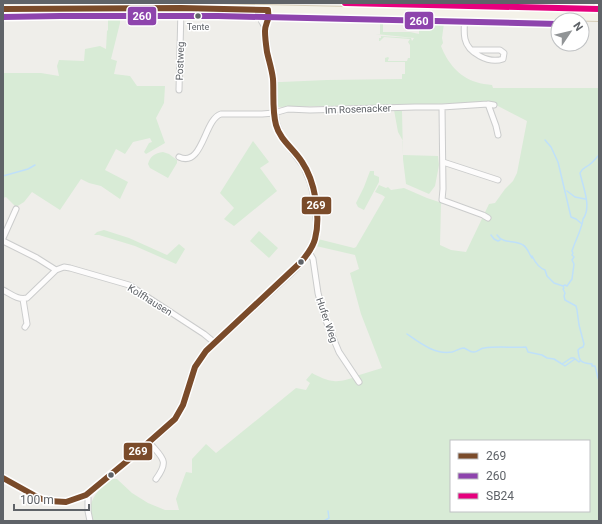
<svg xmlns="http://www.w3.org/2000/svg" width="602" height="524" font-family="Roboto,sans-serif">
  <style>
    .green { fill: #d8ebd6; fill-rule: evenodd }
    .lines { fill: none; stroke-linecap: round; stroke-linejoin: round }
    .stream { stroke: #bfe0f9; stroke-width: 1.5 }
    .minor-casing { stroke: #cbcccc; stroke-width: 7 }
    .tertiary-casing { stroke: #cbcccc; stroke-width: 8 }
    .primary-casing { stroke: #d7ceb8; stroke-width: 10 }
    .minor { stroke: #fdfcfc; stroke-width: 5 }
    .tertiary { stroke: #fdfcfc; stroke-width: 6 }
    .primary { stroke: #f4f2e9; stroke-width: 8 }
    .bus-1-casing { stroke: #fff; stroke-width: 9 }
    .bus-2-casing { stroke: #fff; stroke-width: 9 }
    .bus-3-casing { stroke: #fff; stroke-width: 9 }
    .bus-1 { stroke: #7a4b2a; stroke-width: 6 }
    .bus-2 { stroke: #8e44ad; stroke-width: 6 }
    .bus-3 { stroke: #e5007d; stroke-width: 6 }
    .bus-dot { fill: #5f6368; stroke: #fff; stroke-width: 1.5 }
    .labels { text-anchor: middle; dominant-baseline: central; stroke-width: 3; stroke-linejoin: round; paint-order: stroke }
    .bus-label { font-size: 9px; fill: #5f6368; stroke: #fff }
    .street-label { font-size: 10px; fill: #5f6368; stroke: #fff }
    .line-badge { stroke: #fff; stroke-width: 1.5 }
    .badge-label { font-size: 11px; text-anchor: middle; font-weight: bold; fill: #fff }
  </style>
  <rect width="100%" height="100%" fill="#efeeea"/>
  <path class="green" d="M423,3H461V7L424,8Z
    M108,14H120V23L111,59L117,61L114,74L130,76L137,86H165L164,103L156,118L165,143L146,154L144,152L149,143L152,142L150,138L133,142L125,154L116,149L105,170L128,182L120,199L101,186L89,183L81,179L60,210L32,192L24,202L16,207L6,197L3,198V73H41L59,76L57,66L59,60L84,61L85,49L100,46L106,49L107,31L108,30Z
    M376,19H383V32H410L419,34V22L444,23L442,38L443,43L441,46C447,62 459,77 476,82C481,84 487,84 492,85L493,88H599V521H93C92,516 90,510 91,505C93,495 104,482 113,479H117L132,493L148,503L165,510H179L176,499L186,472L192,473V459L206,444L216,453L296,388L306,390L310,383L306,380L312,373C317,376 328,381 334,381C339,382 352,379 356,376L382,368L361,314L350,273L359,269L355,255L316,246L318,239L354,248L356,247L385,197L382,195L375,192L379,185L386,188L388,187L391,190L404,188L427,198L442,203L441,204L440,245L451,250L466,252L489,204L495,203L505,189L513,181L517,173L527,121L496,105L485,103L277,107V82H281L327,80L402,79V74H405V62H385V58L388,57L389,58L388,60V61H407L408,58H410V45L408,42L410,39L384,37L380,41H379V38H381V36L411,38L412,41L414,38L376,34H380V21H376ZM451,441H589V511H451Z
    M394,110L402,111L403,155L438,156L439,165L435,186L429,194L406,184L403,159V141L398,132Z
    M253,141L269,162L260,168L277,191L234,226L224,219L234,208L220,193Z
    M163,152L169,154L177,160V163L168,178L150,168L148,164C150,156 155,153 163,152Z
    M370,171H374V175L379,177V182L364,210L358,207L356,203L364,187Z
    M104,230L129,238L167,255L179,244L185,249L176,264L135,246L99,235H94L97,232Z
    M259,231L278,248L269,258L250,241Z"/>
  <g class="lines">
    <path class="stream" d="M545,140L551,147L558,162L571,217L576,219L582,224
      M3,176L28,169L35,165
      M567,191L575,197L585,199
      M491,235L494,239L498,241L500,240
      M497,235C504,245 514,239 523,245C528,248 529,254 532,258
      M532,256C535,262 539,268 545,270L547,276L554,283L563,286L564,288L563,289L565,293L564,296L565,300L576,306L577,310L579,325L584,344L583,347L580,348L578,350C579,361 580,363 592,364V366H595L598,378L599,380
      M563,286L565,285L567,286L572,279L574,264L572,260L574,257L572,255L573,253L572,251C575,241 582,229 583,219C592,207 583,187 580,173C582,168 585,168 589,165C593,162 596,158 599,155
      M407,334C420,343 435,355 452,352C456,351 460,348 464,348C467,349 470,352 473,352C477,353 480,348 484,348C498,346 512,348 526,347L528,352L542,355L547,358L554,359L562,364L571,358H574L579,362L580,361
      M562,364L565,366L575,359
      M324,521L329,518L328,511"/>
    <defs>
      <path id="minor" d="M388,12V3
        M465,14C465,22 463,30 465,39C468,53 489,64 503,59L504,53L500,50H472
        M597,17V3
        M179,90L181,8
        M494,105L488,104L496,126L498,135
        M442,107L443,189L442,200L483,215L488,218
        M179,157C203,168 204,119 221,114H262L274,113L288,109L310,110L415,107H442L488,104
        M443,162L498,180
        M3,238L16,209
        M3,241L37,258L56,270
        M309,252L313,259L318,293L324,316L339,352L359,382
        M3,290C11,294 17,300 27,298L56,270L64,267L70,268L129,285L204,334L215,343
        M23,299L27,324L25,327
        M149,442C162,458 170,460 156,479
        M3,478C22,489 42,504 65,502C72,501 79,498 86,495L88,498V511L90,521"/>
      <path id="tertiary" d="M265,26L268,17V10
        M86,495L132,457L162,431L175,419L183,405L195,367L206,351L296,268L309,252L315,240L317,223L315,199L311,183L304,166L280,134L276,123L274,107L273,77L267,53L265,26L262,21L261,10"/>
      <path id="primary" d="M3,9L60,8H218L599,17"/>
    </defs>
    <use href="#minor" class="minor-casing"/>
    <use href="#tertiary" class="tertiary-casing"/>
    <use href="#primary" class="primary-casing"/>
    <use href="#minor" class="minor"/>
    <use href="#tertiary" class="tertiary"/>
    <use href="#primary" class="primary"/>
    <defs>
      <path id="bus-1" d="M3,9L181,8L268,10C268,13 269,16 268,19C267,23 265,26 265,31C265,38 266,45 267,52C269,61 272,70 273,79C274,94 272,110 276,125C280,140 294,149 302,162C315,181 321,216 315,239C313,247 307,255 301,262L206,351L195,367L183,405L175,419L132,457L86,495L66,502L49,501L39,498L3,478"/>
      <path id="bus-2" d="M3,17L60,16H218L558,24"/>
      <path id="bus-3" d="M345,3L599,9"/>
    </defs>
    <use href="#bus-1" class="bus-1-casing"/>
    <use href="#bus-2" class="bus-2-casing"/>
    <use href="#bus-3" class="bus-3-casing"/>
    <use href="#bus-1" class="bus-1"/>
    <use href="#bus-2" class="bus-2"/>
    <use href="#bus-3" class="bus-3"/>
  </g>
  <g class="bus-dot">
    <circle cx="198" cy="16" r="3.5"/>
    <circle cx="301" cy="262" r="3.5"/>
    <circle cx="111" cy="475" r="3.5"/>
  </g>
  <g class="labels">
    <g class="bus-label">
      <text x="198" y="27">Tente</text>
    </g>
    <g class="street-label">
      <text transform="translate(180 61) rotate(-88)">Postweg</text>
      <text transform="translate(358 109) rotate(-2)">Im Rosenacker</text>
      <text transform="translate(150 300) rotate(32)">Kolfhausen</text>
      <text transform="translate(327 320) rotate(71)">Hufer Weg</text>
    </g>
  </g>
  <g class="line-badge">
    <rect x="127" y="6" width="30" height="20" rx="4" fill="#8e44ad"/>
    <rect x="404" y="11" width="30" height="19" rx="4" fill="#8e44ad"/>
    <rect x="301" y="196" width="31" height="19" rx="4" fill="#7a4b2a"/>
    <rect x="123" y="442" width="30" height="19" rx="4" fill="#7a4b2a"/>
  </g>
  <g class="badge-label">
    <text x="142" y="20">260</text>
    <text x="419" y="25">260</text>
    <text x="316" y="209">269</text>
    <text x="138" y="455">269</text>
  </g>
  <rect width="602" height="524" fill="none" stroke="#5f6368" stroke-width="8"/>
  <rect x="450" y="440" width="140" height="72" fill="#ffffff" stroke="#bfc1c3"/>
  <rect x="458" y="453" width="20" height="6" fill="#7a4b2a" stroke="#bfc1c3"/>
  <text x="486" y="460" font-size="12" fill="#5f6368">269</text>
  <rect x="458" y="473" width="20" height="6" fill="#8e44ad" stroke="#bfc1c3"/>
  <text x="486" y="480" font-size="12" fill="#5f6368">260</text>
  <rect x="458" y="493" width="20" height="6" fill="#e5007d" stroke="#bfc1c3"/>
  <text x="486" y="500" font-size="12" fill="#5f6368">SB24</text>
  <g transform="translate(570 32) rotate(55)"><circle r="19" fill="#ffffff" stroke="#bfc1c3"/>
  <path d="M0-3L7 15L0 10L-7 15Z" fill="#919496"/>
  <text y="-6" font-size="11" font-weight="bold" text-anchor="middle" fill="#5f6368">N</text>
  </g>
  <path d="M14 504v6h75v-6" fill="none" stroke="#5f6368" stroke-width="2"/>
  <text x="20" y="504" font-size="12" fill="#5f6368" stroke="#ffffff" stroke-width="3" paint-order="stroke">100 m</text>
</svg>
